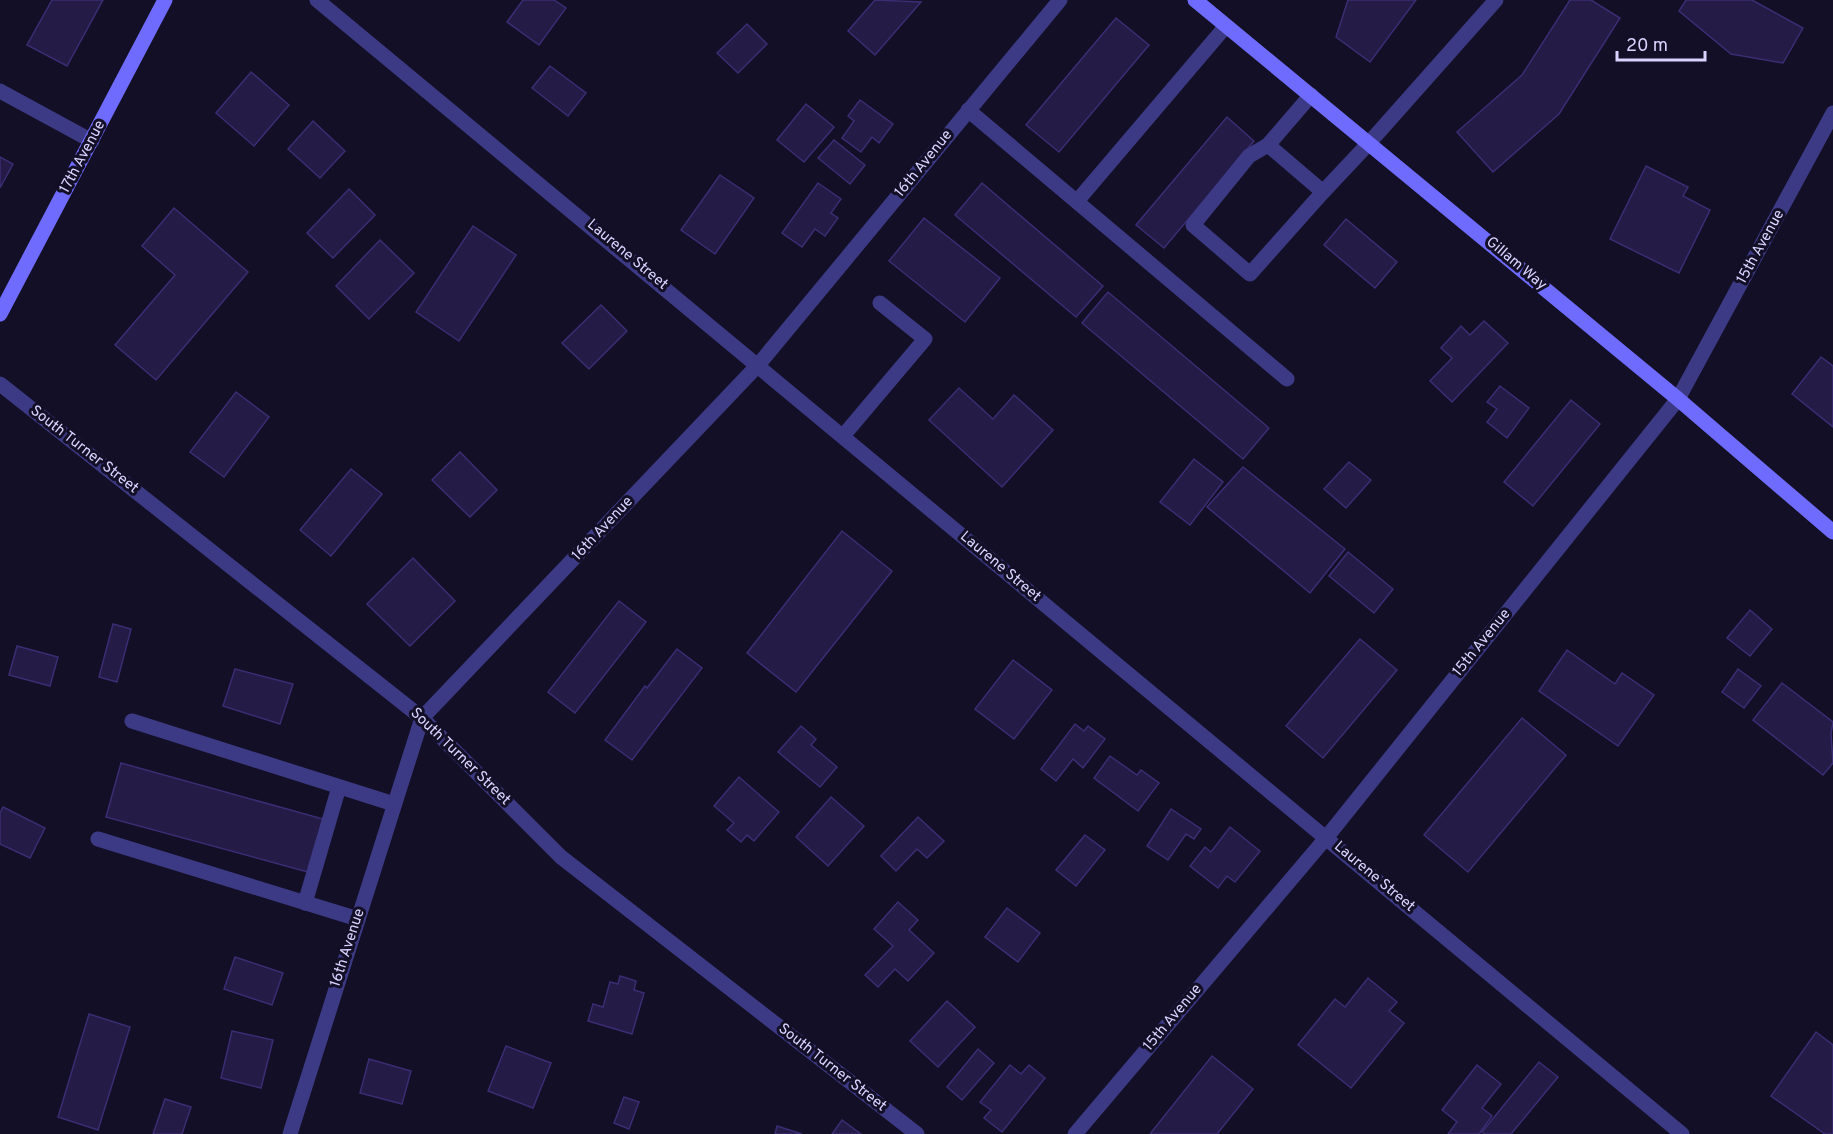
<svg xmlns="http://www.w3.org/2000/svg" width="1833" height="1134" font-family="Overpass,sans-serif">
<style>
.building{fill:#241b47;stroke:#3b2d73;stroke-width:1.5}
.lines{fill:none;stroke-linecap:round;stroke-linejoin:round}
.lane{stroke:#3d3a85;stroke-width:15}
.street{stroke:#3d3a85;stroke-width:15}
.secondary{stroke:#6f6bff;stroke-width:15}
.labels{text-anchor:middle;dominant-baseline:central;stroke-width:6;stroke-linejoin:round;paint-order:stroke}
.street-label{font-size:15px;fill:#d9d4ff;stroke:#130f26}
</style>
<rect width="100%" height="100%" fill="#130f26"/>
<!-- building -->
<g class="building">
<path d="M52,0H103L67,66L27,45Z"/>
<path d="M523,0H554L566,8L539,45L507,22Z"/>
<path d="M875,0L921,2L875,55L848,31Z"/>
<path d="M1348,0H1416L1370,62L1336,37Z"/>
<path d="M1570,0H1591L1620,18L1559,114L1493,172L1457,132L1522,75Z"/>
<path d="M1686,0H1752L1803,28L1783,63L1731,54L1679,11Z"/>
<path d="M1116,18L1149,45L1059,152L1026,125Z"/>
<path d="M747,24L767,44L738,73L717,53Z"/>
<path d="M550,66L586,93L568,116L532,88Z"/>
<path d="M251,72L289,105L254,146L216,113Z"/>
<path d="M860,100L893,124L879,143L872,137L861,152L842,138L854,121L848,116Z"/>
<path d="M806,104L834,127L804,162L777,140Z"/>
<path d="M1227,117L1254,141L1164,248L1136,225Z"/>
<path d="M313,121L345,151L320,178L288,149Z"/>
<path d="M834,140L865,165L850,184L818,158Z"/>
<path d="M0,157L13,164L0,188Z"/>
<path d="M1646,166L1688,187L1683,196L1710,210L1679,273L1610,239Z"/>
<path d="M720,175L754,198L715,254L681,230Z"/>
<path d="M818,183L841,199L831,213L838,218L825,236L815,229L802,247L782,233Z"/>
<path d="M982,183L1103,286L1076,317L955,215Z"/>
<path d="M349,189L375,215L333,258L307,233Z"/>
<path d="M174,208L248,272L156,380L115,345L175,275L142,246Z"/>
<path d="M924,218L1000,278L965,322L889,261Z"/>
<path d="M1346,219L1397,262L1375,288L1324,245Z"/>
<path d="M473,226L516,255L459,341L416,312Z"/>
<path d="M380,240L414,273L369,319L336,286Z"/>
<path d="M1108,292L1269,428L1243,459L1082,323Z"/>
<path d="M601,305L627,331L589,369L562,343Z"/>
<path d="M1484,321L1508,343L1452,402L1430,381L1452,358L1441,348L1461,326L1470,335Z"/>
<path d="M1821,357L1833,366V427L1792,394Z"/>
<path d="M1500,386L1529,408L1507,438L1487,422L1497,409L1487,402Z"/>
<path d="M959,388L993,419L1014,395L1053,430L1002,487L929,420Z"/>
<path d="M236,392L269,417L224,477L190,452Z"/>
<path d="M1571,400L1600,424L1533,506L1504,482Z"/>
<path d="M460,452L497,490L470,517L432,480Z"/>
<path d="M1194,459L1223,482L1190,525L1160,502Z"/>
<path d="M1349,462L1371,480L1346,508L1324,489Z"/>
<path d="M1243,467L1345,549L1310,593L1207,507Z"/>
<path d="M351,469L382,494L331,556L300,530Z"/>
<path d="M842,531L892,571L796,692L747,653Z"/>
<path d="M1348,552L1393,589L1374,613L1329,576Z"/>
<path d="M413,558L455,601L410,646L367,604Z"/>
<path d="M619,601L646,622L575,713L548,692Z"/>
<path d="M1750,610L1772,629L1750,656L1727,638Z"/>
<path d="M113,624L131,629L117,682L99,677Z"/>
<path d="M1360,639L1397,670L1323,758L1286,726Z"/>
<path d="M17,646L58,657L50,686L9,675Z"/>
<path d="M677,649L702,668L632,760L605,740L645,686L647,688Z"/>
<path d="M1567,650L1615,684L1622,673L1654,695L1618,746L1539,691Z"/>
<path d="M1013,660L1052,690L1014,739L975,709Z"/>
<path d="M235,669L293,684L280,724L223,706Z"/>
<path d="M1738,669L1761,686L1744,708L1722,692Z"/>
<path d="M1782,683L1833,722L1831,734L1833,763L1823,775L1753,720Z"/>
<path d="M1522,718L1566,755L1468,872L1424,835Z"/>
<path d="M1075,724L1084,731L1088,726L1105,739L1083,768L1073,759L1056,781L1041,769Z"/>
<path d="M801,726L816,739L811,745L837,767L820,787L778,752Z"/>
<path d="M1110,756L1137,775L1141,770L1159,783L1138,811L1094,778Z"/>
<path d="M121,763L323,819L308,872L106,817Z"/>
<path d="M739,777L779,812L754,841L747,835L741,842L727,830L734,823L714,806Z"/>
<path d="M831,797L864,826L828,866L796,837Z"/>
<path d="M3,807L45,828L30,858L0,844V813Z"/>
<path d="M1171,809L1201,829L1194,839L1186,834L1168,860L1147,846Z"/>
<path d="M918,817L944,841L927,858L917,849L896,871L881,856Z"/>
<path d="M1230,827L1260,851L1235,882L1227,876L1218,888L1190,866L1205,847L1211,852Z"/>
<path d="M1085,835L1105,850L1076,886L1056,870Z"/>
<path d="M898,902L918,920L909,930L934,953L908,981L895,969L878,987L865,975L893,946L874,929Z"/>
<path d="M1007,908L1040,933L1018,962L985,937Z"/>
<path d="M235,957L283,973L272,1005L224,989Z"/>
<path d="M620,976L636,981L634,990L644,993L632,1034L588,1021L593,1004L603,1007L610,982L618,984Z"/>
<path d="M1368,978L1397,1002L1389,1011L1404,1023L1351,1088L1298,1045L1335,999L1345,1007Z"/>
<path d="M947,1001L975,1027L938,1067L910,1041Z"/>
<path d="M89,1014L130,1027L98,1130L58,1117Z"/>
<path d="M232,1031L273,1040L261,1088L221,1078Z"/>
<path d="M1816,1032L1833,1045V1134H1825L1771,1096Z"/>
<path d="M506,1046L551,1063L533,1108L488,1091Z"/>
<path d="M978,1049L994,1063L962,1100L947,1087Z"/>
<path d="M1212,1056L1253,1089L1217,1134H1150Z"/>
<path d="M369,1059L411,1071L402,1104L360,1093Z"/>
<path d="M1539,1062L1558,1077L1511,1134H1485L1482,1132Z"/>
<path d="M1010,1065L1021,1074L1029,1065L1045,1078L1002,1132L984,1118L991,1110L980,1102Z"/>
<path d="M1477,1065L1501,1084L1482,1108L1492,1116L1479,1134H1448L1457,1122L1442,1110Z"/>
<path d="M624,1097L639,1102L629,1129L614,1123Z"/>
<path d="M165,1099L191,1107L182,1134H153Z"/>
<path d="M842,1120L861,1134H832Z"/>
<path d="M777,1126L802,1134H775Z"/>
</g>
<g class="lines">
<!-- lane -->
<g class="lane">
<path d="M1311,95L1268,145L1323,192L1369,143"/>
<path d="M968,110L1287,379"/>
<path d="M1268,145L1249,156L1193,225L1250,274L1323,192"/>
<path d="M1078,200L1226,26"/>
<path d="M843,436L925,339L880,303"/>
<path d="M132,721L394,804"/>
<path d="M98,839L358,919"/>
<path d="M305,903L339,787"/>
</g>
<!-- street -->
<g class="street">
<path d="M317,0L1682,1134"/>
<path d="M0,91L92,141"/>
<path d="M1369,143L1496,0"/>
<path d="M0,384L422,718L561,857L917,1134"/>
<path d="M290,1134L422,718L759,364L1060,0"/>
<path d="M1075,1134L1326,838L1678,399L1833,113"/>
</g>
<!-- secondary -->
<g class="secondary">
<path d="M1195,0L1678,399L1833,532"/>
<path d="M0,314L165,0"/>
</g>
</g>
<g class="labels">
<!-- street labels -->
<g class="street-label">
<text transform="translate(83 157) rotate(-62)">17th Avenue</text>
<text transform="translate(924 164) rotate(-51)">16th Avenue</text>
<text transform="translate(1761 247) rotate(-61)">15th Avenue</text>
<text transform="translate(627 255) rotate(40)">Laurene Street</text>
<text transform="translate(1516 264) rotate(40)">Gillam Way</text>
<text transform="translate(84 450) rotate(38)">South Turner Street</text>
<text transform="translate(603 529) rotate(-47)">16th Avenue</text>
<text transform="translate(1000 567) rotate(40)">Laurene Street</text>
<text transform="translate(1482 643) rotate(-51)">15th Avenue</text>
<text transform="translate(460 757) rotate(44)">South Turner Street</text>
<text transform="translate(1374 877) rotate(40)">Laurene Street</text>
<text transform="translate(348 948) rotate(-72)">16th Avenue</text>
<text transform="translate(1173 1018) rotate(-50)">15th Avenue</text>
<text transform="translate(832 1068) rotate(38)">South Turner Street</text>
</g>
</g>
<!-- scale -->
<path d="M1617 51v9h88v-9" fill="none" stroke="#d9d4ff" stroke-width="3"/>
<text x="1626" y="51" font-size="18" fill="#d9d4ff" stroke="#130f26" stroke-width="4.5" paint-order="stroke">20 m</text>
</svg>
